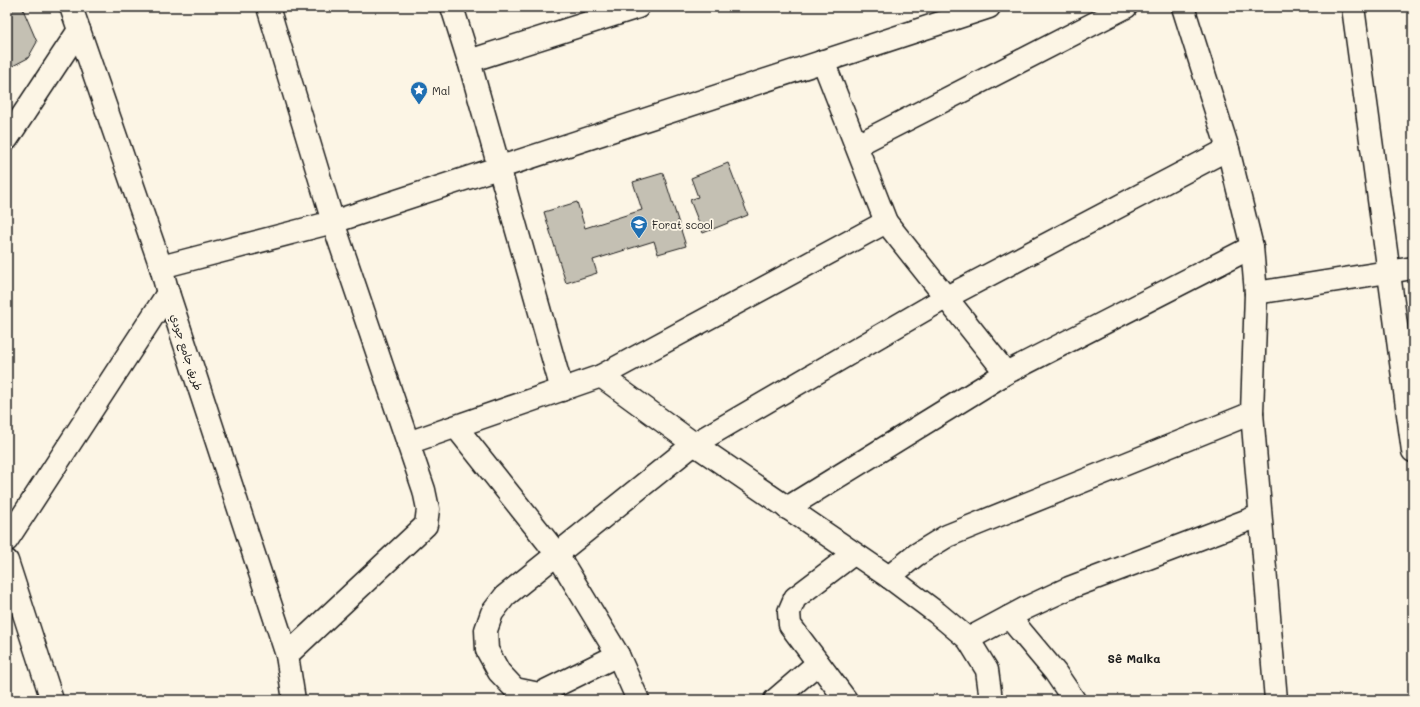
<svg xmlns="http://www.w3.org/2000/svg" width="1420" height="707" font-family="Mali,'Playpen Sans Arabic',sans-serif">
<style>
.building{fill:#c4c0b3;stroke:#1c1c1c}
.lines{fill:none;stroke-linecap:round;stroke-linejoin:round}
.minor-casing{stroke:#1c1c1c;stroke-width:25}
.tertiary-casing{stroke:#1c1c1c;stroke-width:25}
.minor{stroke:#fcf5e5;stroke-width:22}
.tertiary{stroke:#fcf5e5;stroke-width:22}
.labels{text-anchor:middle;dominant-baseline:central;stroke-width:3.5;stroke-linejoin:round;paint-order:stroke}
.poi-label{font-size:11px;fill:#1c1c1c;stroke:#fcf5e5;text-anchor:start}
.street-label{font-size:11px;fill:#1c1c1c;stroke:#fcf5e5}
.neighbourhood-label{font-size:12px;font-weight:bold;fill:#1c1c1c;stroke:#fcf5e5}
</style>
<rect width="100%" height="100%" fill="#fcf5e5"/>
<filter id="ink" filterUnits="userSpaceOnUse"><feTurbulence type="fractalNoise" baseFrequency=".025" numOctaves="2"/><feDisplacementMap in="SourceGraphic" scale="8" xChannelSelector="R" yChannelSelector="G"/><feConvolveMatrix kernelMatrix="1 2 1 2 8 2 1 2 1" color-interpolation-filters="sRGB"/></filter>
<g filter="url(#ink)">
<!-- building -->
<g class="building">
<path d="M7,7H22L37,42L28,58L7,69Z"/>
<path d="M728,163L748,215L703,233L690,200L698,197L691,178Z"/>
<path d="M663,173L686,246L658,254L654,241L593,260L597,273L566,283L544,212L577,202L585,228L642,210L633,182Z"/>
</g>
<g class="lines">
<!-- minor casing -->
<g class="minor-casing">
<g id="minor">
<path d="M268,7L333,222L424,490L428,509L426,525L287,655"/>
<path d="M452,7L469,61L562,390"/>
<path d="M1183,7L1228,149L1252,247L1256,293L1252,413L1276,700"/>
<path d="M1353,7L1413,451"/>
<path d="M469,61L638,7"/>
<path d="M823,61L886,222L1006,373"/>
<path d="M7,139L79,30"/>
<path d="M857,145L1126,7"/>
<path d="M161,267L333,222L989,7"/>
<path d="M1256,293L1413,268"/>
<path d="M601,376L694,444L889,577L937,613L968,639L987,670L991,700"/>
<path d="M456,427L557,554L618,655L638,700"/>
<path d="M408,443L601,376L886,222"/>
<path d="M787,508L1006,373L1252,247"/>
<path d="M7,540L168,293"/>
<path d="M7,561L52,700"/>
<path d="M889,577L916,555L947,536L1252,413"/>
<path d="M1009,617L1055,672L1074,700"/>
<path d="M968,639L1026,608L1069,588L1259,516"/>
<path d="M618,655L539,694L515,689L499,672L487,650L486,630L492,613L505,596L694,444L945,298L1228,149"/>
<path d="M775,700L818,663"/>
<path d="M846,700L790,625L789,612L795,598L853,554"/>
</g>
</g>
<!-- tertiary casing -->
<g class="tertiary-casing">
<path id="tertiary" d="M71,7L161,267L168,293L287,655L294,700"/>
</g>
<!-- minor -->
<use href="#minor" class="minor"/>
<!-- tertiary -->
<use href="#tertiary" class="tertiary"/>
</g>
</g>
<!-- icons -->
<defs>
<g id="sight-pin" transform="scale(0.9)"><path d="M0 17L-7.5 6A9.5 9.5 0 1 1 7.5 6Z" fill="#1f6fb2" stroke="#fcf5e5"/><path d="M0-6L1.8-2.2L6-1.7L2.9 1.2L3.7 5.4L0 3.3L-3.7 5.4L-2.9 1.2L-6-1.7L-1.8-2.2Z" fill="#fff"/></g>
<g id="school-pin" transform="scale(0.9)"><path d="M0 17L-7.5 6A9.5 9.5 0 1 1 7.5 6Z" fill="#1f6fb2" stroke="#fcf5e5"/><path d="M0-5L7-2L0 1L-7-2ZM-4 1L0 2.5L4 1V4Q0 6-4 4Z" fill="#fff"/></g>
</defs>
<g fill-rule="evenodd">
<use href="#sight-pin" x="419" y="90"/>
<use href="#school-pin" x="639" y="224"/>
</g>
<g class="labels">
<!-- poi labels -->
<g class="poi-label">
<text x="432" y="90">Mal</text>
<text x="652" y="224">Forat scool</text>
</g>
<!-- street labels -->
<g class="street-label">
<text transform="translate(187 352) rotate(72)">طريق جامع جودي</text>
</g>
<!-- neighbourhood labels -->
<g class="neighbourhood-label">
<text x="1134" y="658">Sê Malka</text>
</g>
</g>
<!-- margin -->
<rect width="1420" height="707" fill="none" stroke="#fcf5e5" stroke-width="24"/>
<rect x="12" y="12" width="1396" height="683" fill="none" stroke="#1c1c1c" stroke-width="1.5" filter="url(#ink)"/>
</svg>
